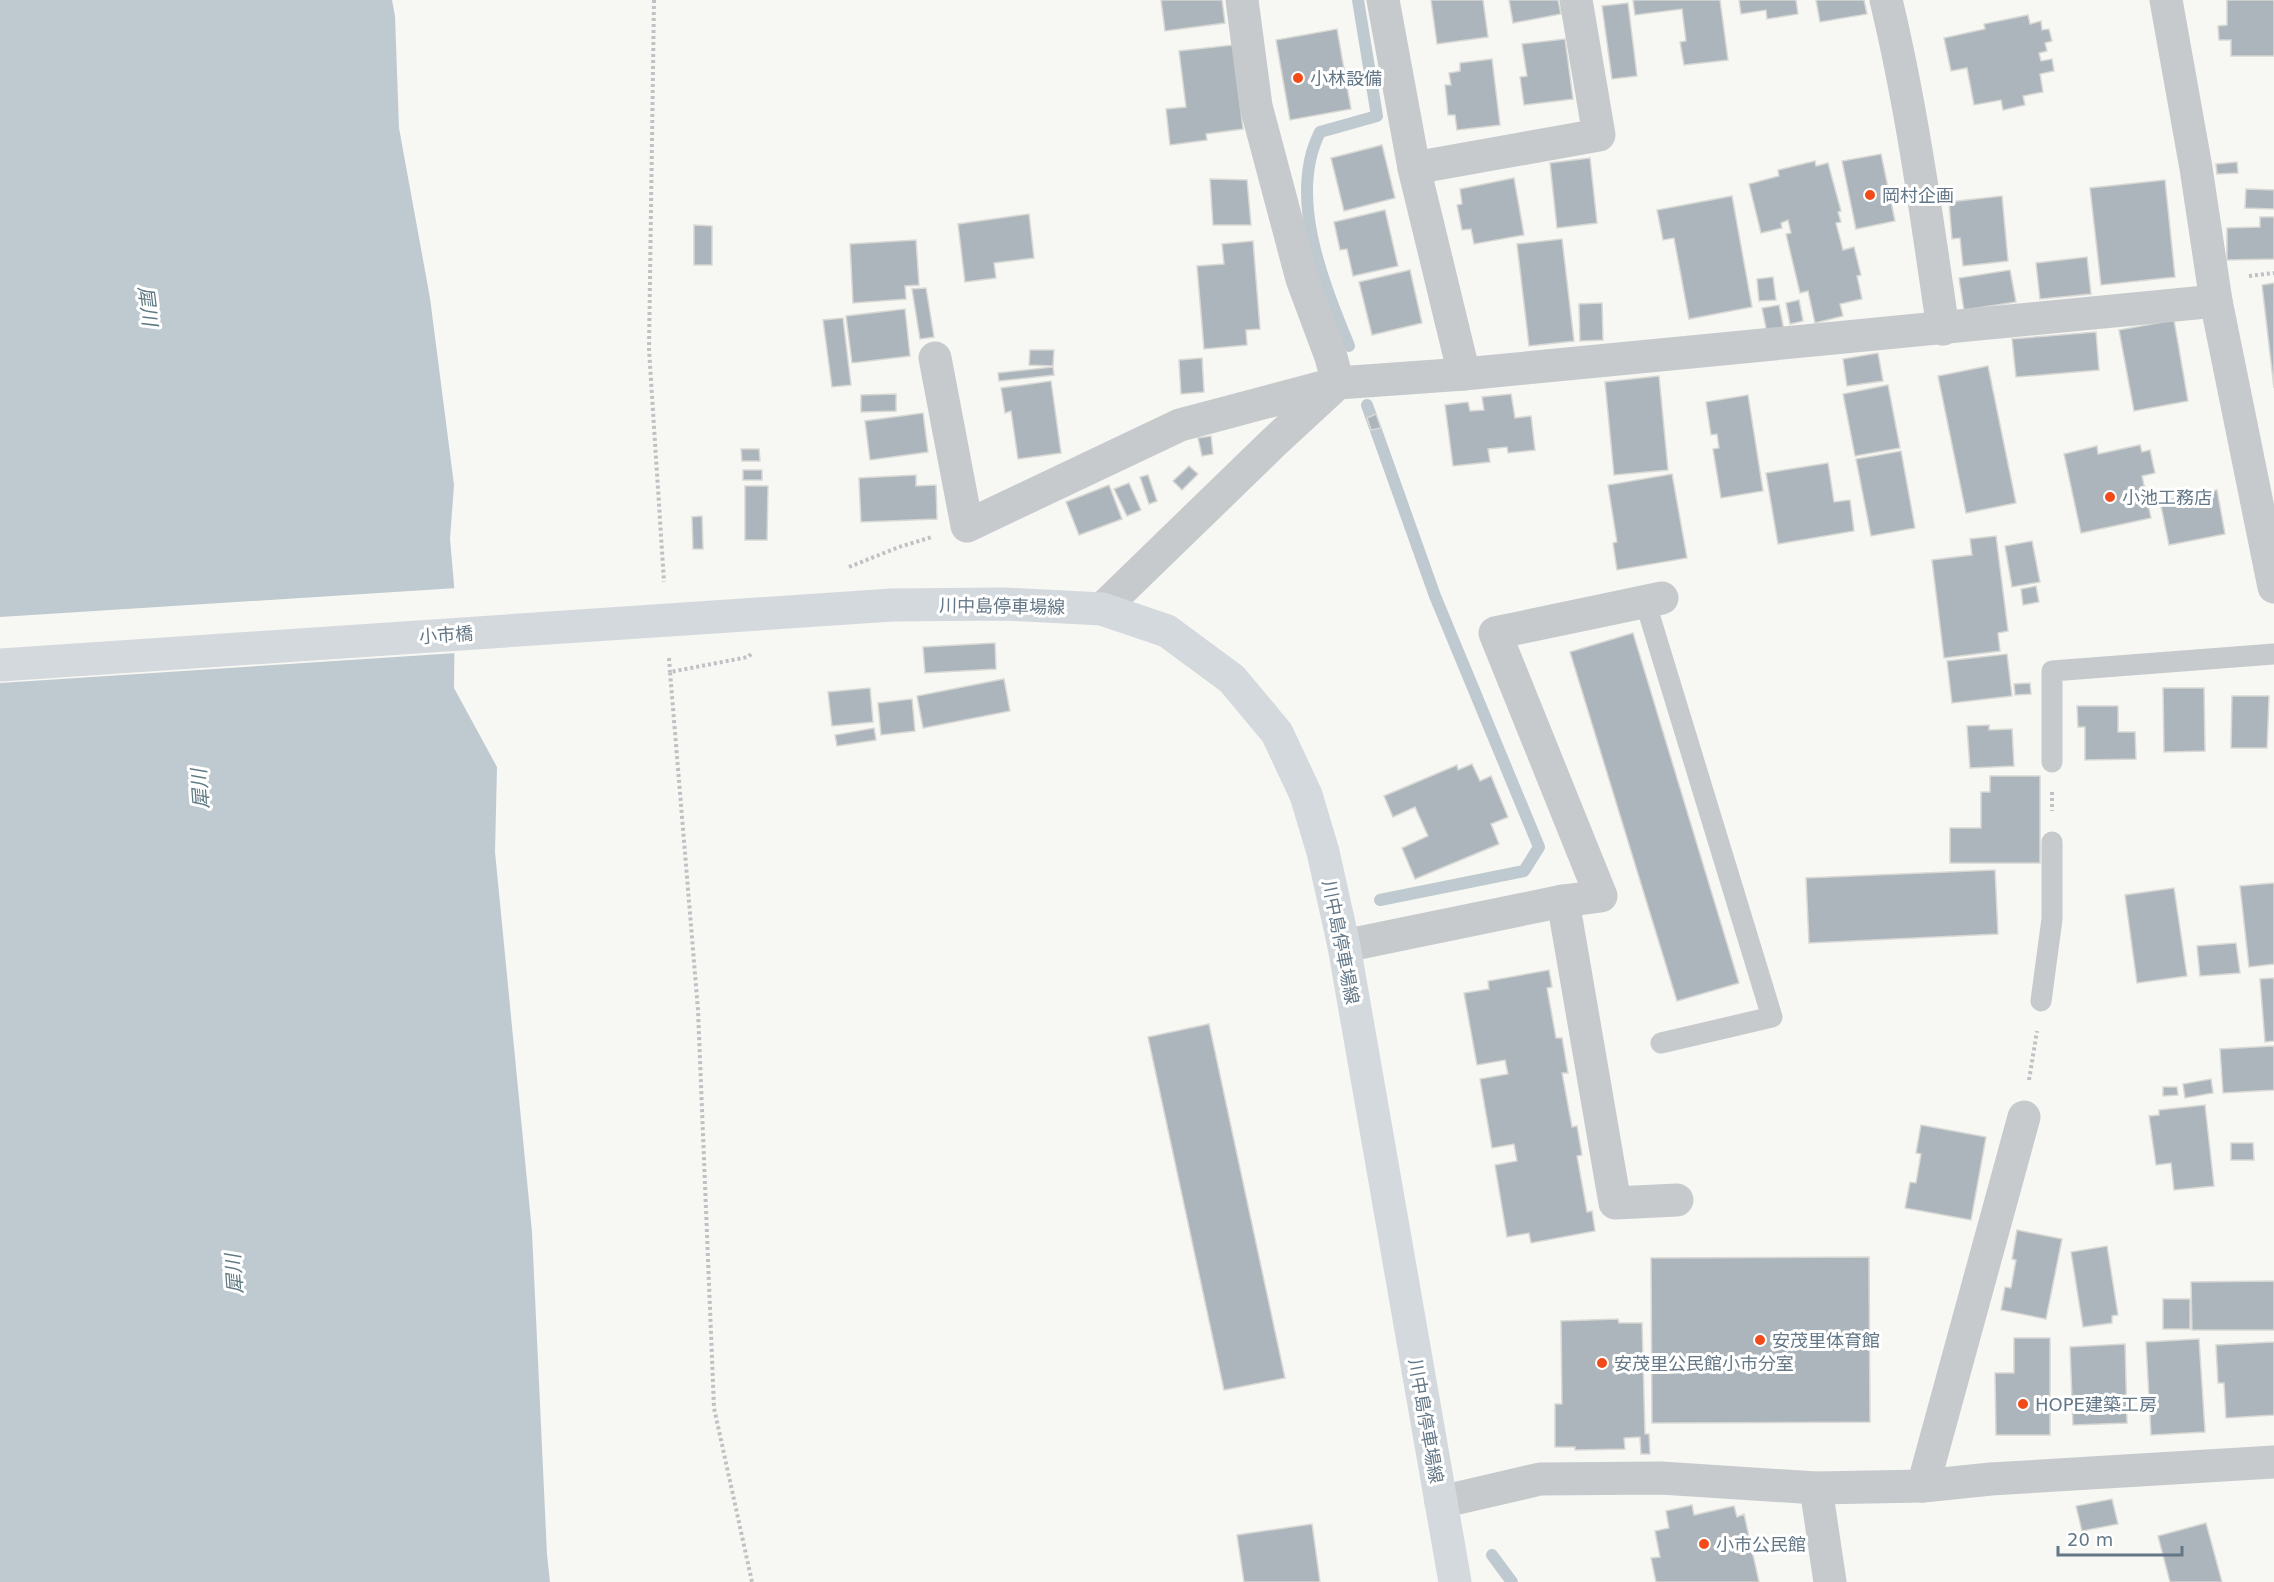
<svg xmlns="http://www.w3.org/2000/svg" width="2274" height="1582" font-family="'DejaVu Sans','Noto Sans JP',sans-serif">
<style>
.water{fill:#bfcad0}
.pier{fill:#f7f7f3}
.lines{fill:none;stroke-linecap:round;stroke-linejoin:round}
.stream{stroke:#bfcad0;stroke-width:12}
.building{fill:#acb5bb;stroke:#d8d8d5;stroke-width:1.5}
.path{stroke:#bfc2c4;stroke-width:4;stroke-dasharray:3 3;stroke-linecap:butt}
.lane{stroke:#c6cacd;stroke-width:21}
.street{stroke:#c6cacd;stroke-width:33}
.secondary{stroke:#d4d9dd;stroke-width:33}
.poi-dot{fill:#f24a18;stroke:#fff;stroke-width:2}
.labels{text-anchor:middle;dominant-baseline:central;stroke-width:6;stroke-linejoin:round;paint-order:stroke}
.poi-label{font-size:18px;fill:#637787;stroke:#fff;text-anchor:start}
.street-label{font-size:18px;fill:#637787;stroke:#fff}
.water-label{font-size:20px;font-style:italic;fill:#5f7983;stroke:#fff}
</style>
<rect width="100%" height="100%" fill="#f7f7f3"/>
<!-- water -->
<path class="water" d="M0,0H392L395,16L399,128L430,298L454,485L450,539L455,596L454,688L497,767L495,852L532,1232L547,1555L550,1582H0Z"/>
<!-- pier -->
<path class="pier" d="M457,588V653L0,683V617Z"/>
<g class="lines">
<!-- stream -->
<g class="stream">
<path d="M1349,346C1324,284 1287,197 1320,132L1377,116L1358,0"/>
<path d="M1367,405L1435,596L1539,847L1524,871L1380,900"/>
<path d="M1492,1555L1512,1582"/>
</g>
</g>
<!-- building -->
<g class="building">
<path d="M1161,0H1222L1225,23L1165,31Z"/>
<path d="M1431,0H1483L1488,37L1437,44Z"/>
<path d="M1509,0H1558L1561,14L1513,23Z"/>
<path d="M1633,0H1720L1728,60L1684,65L1680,42L1686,41L1682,9L1635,15Z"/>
<path d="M1739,0H1796L1798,14L1767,19L1766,10L1741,14Z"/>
<path d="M1816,0H1864L1867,14L1820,22Z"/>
<path d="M2227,0H2274V56H2231V40H2219L2218,26L2227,25Z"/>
<path d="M1628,3L1637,76L1612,79L1602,6Z"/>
<path d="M2028,15L2030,24L2041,21L2042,30L2049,29L2052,41L2045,43L2047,51L2039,53L2041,61L2052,59L2054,71L2040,74L2043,92L2023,96L2025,105L2003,110L2001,100L1974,105L1967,68L1951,71L1944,38L1985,29L1984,24Z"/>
<path d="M1337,29L1351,109L1290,120L1276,40Z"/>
<path d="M1565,39L1573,99L1524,105L1520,77L1527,76L1522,44Z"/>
<path d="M1233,45L1243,129L1206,134L1207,140L1170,145L1166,109L1186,107L1179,51Z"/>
<path d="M1492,59L1500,125L1457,130L1455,115H1448L1445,85H1451L1449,73L1460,71V63Z"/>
<path d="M1382,145L1395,198L1344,211L1331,158Z"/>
<path d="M1881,154L1895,221L1856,229L1842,161Z"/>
<path d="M1590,158L1597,223L1557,228L1550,163Z"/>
<path d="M1815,161L1816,166L1828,163L1841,211L1838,212L1841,222L1836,223L1843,250L1854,247L1861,275L1857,276L1862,299L1840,304L1843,316L1815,323L1808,291L1800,293L1786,234L1791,233L1788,220L1781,223L1782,228L1761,233L1749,184L1779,176L1778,170Z"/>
<path d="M2237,162L2238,173L2217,174L2216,164Z"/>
<path d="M1514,178L1524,235L1474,244L1471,229L1462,230L1457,205L1462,204L1460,189Z"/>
<path d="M1210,179L1247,180L1251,225H1213Z"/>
<path d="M2165,180L2175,277L2101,285L2090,188Z"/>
<path d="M2246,189L2274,190V209L2245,208Z"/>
<path d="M1732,196L1752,307L1689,319L1674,238L1663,240L1657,210Z"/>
<path d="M2002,196L2008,261L1963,266L1960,238L1952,239L1949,202Z"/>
<path d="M1385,210L1398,266L1353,276L1347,249L1340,250L1334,222Z"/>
<path d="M1029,214L1034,258L994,263L996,278L965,282L958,224Z"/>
<path d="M2260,217H2274V259L2227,260V228L2260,227Z"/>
<path d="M694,225L712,226V265H694Z"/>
<path d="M1562,239L1574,341L1529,346L1517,244Z"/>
<path d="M916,240L919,285L905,286L906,299L853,303L850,244Z"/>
<path d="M1253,241L1260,329L1246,330L1247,345L1204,349L1197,266L1224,264L1222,244Z"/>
<path d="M2087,257L2091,294L2040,299L2036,263Z"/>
<path d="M1410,270L1422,323L1372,335L1359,282Z"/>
<path d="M2010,270L2016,302L1964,310L1959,278Z"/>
<path d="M1773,277L1776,300L1759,301L1757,279Z"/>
<path d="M2274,283V388L2262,285Z"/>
<path d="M926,288L934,337L920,339L912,289Z"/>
<path d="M1799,300L1803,321L1790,324L1786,303Z"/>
<path d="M1602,303L1603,340L1580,341L1579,304Z"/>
<path d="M1779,305L1784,330L1767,333L1762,308Z"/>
<path d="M905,309L910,356L852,363L846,316Z"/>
<path d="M843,318L851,385L832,387L823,320Z"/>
<path d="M2174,320L2188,401L2134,411L2119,330Z"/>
<path d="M2096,332L2099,370L2016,377L2012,339Z"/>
<path d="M1030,350H1054L1053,366L1029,365Z"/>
<path d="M1878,353L1883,381L1847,386L1843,359Z"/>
<path d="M1202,358L1204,392L1181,394L1179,360Z"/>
<path d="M1988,366L2016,503L1966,513L1938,376Z"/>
<path d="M1053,367L1054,375L999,381L998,373Z"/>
<path d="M1659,376L1668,470L1614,475L1605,382Z"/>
<path d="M1051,381L1061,453L1018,459L1011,411L1005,413L1001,388Z"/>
<path d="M1888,385L1900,448L1855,456L1843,394Z"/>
<path d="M896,394V411L861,412V395Z"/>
<path d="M1511,394L1515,418L1531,416L1535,450L1508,453L1507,447L1488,449L1490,462L1453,466L1445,405L1468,402L1470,411L1484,410L1482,397Z"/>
<path d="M1748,395L1763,491L1721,498L1713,449L1719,448L1717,434L1711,435L1706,402Z"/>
<path d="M923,413L928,452L870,460L865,421Z"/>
<path d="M1376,414L1381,428L1371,430L1367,418Z"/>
<path d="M1211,436L1213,454L1202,456L1198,438Z"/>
<path d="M2140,445L2142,452L2150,450L2155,473L2142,476L2151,518L2081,533L2064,454L2097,446L2098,454Z"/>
<path d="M741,449H759L760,461H742Z"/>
<path d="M1901,451L1915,528L1871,536L1856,459Z"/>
<path d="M1828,463L1834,502L1850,500L1854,531L1778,544L1766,473Z"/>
<path d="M1189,466L1198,474L1182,490L1173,481Z"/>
<rect x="743" y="470" width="19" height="10"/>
<path d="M1672,474L1687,558L1617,570L1613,543L1617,542L1608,485Z"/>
<path d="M916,475V486L936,485L937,519L861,522L859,478Z"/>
<path d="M1148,475L1157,501L1149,504L1140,477Z"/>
<path d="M1129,483L1141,510L1127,516L1114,489Z"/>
<path d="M1109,485L1122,519L1079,535L1066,502Z"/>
<path d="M745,486H768L767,540H745Z"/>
<path d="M2217,490L2225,534L2169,545L2160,501Z"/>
<path d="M702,516L703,549H693L692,517Z"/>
<path d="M1996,536L2008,631L1998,633L2000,651L1944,658L1932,560L1972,555L1970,539Z"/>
<path d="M2032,541L2040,582L2012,587L2005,546Z"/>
<path d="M2036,586L2039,602L2023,605L2021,589Z"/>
<path d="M1633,633L1739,983L1677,1001L1570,652Z"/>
<path d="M995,643L996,669L925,673L923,647Z"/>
<path d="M2007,654L2012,696L1952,703L1947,661Z"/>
<path d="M1004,679L1010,711L923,728L917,696Z"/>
<path d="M2030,683L2031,694L2015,695L2014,684Z"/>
<path d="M870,688L873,722L832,726L828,692Z"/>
<path d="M2163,688H2204L2205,751L2164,752Z"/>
<path d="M2232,696H2269L2267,748H2231Z"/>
<path d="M912,699L915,731L881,735L878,703Z"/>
<path d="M2077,706H2118V732H2135L2136,759L2085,760V727H2078Z"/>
<path d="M1989,725V730L2012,729L2014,766L1970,768L1967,726Z"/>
<path d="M874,728L876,740L837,746L835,735Z"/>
<path d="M1472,764L1480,781L1491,776L1508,817L1491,824L1499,844L1415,879L1402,848L1428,836L1415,807L1393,817L1384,796L1457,765L1458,770Z"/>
<path d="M1990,776H2040V863H1950V828H1981V792H1990Z"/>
<path d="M1995,870L1998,934L1809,943L1806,878Z"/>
<path d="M2274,883V964L2249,967L2240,886Z"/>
<path d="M2174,888L2187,976L2137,983L2125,895Z"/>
<path d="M2236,943L2240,973L2200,976L2197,946Z"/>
<path d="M1549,970L1552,987L1547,988L1556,1038H1562L1568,1073H1562L1572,1127L1577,1126L1582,1155L1577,1156L1587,1212L1592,1211L1595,1231L1531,1243L1529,1233L1507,1237L1495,1165L1517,1161L1514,1144L1492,1148L1480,1079L1508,1074L1505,1060L1477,1065L1464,993L1489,989L1488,981Z"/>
<path d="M2274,978V1041L2265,1042L2260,979Z"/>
<path d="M1209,1024L1285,1378L1224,1390L1148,1037Z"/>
<path d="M2274,1046V1090L2223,1093L2220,1049Z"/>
<path d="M2211,1079L2213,1093L2185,1098L2183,1084Z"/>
<path d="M2163,1087H2177L2178,1095L2163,1096Z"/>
<path d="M2205,1105L2214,1186L2174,1190L2171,1163L2156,1165L2149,1116L2159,1115V1110Z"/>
<path d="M1921,1125L1986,1137L1971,1220L1905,1208L1910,1182L1916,1183L1921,1154L1916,1153Z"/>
<path d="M2231,1143H2253L2254,1160H2231Z"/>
<path d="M2017,1230L2062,1239L2046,1319L2001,1310L2005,1287L2011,1288L2016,1260L2012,1259Z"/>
<path d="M2107,1246L2118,1315L2112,1316V1323L2083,1327L2071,1252Z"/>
<path d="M1869,1257L1870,1422L1652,1423L1651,1258Z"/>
<path d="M2274,1281V1330H2192L2191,1282Z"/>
<rect x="2163" y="1299" width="27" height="30"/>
<path d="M1618,1319L1619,1323H1642L1645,1434H1649L1650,1454H1641L1640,1437L1624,1438L1625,1449L1575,1450V1447H1555V1404H1562L1561,1321Z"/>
<path d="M2014,1338H2050V1435H1996L1995,1373H2014Z"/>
<path d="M2199,1339L2205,1432L2151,1435L2146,1342Z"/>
<path d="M2274,1342V1415L2226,1418L2224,1383H2218L2216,1345Z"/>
<path d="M2125,1344L2127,1423L2073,1425L2070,1347Z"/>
<path d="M2112,1499L2118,1524L2082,1531L2076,1506Z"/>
<path d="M1692,1505L1694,1515L1734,1506L1737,1517L1744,1514L1759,1582H1656L1651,1558L1660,1557L1655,1531L1669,1528L1666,1511Z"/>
<path d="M2206,1523L2222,1582H2170L2158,1536Z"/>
<path d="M1312,1524L1320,1582H1244L1237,1535Z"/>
</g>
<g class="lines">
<!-- path -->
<g class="path">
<path d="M654,0L649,349L664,582"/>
<path d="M2249,276L2274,273"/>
<path d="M849,567L899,547L932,537"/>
<path d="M751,654L748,657L670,672L698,1010L714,1408L752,1582"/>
<path d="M669,658L670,672"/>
<path d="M2052,792V811"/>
<path d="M2029,1080L2037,1031"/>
</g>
<!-- lane -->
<g class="lane">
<path d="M1645,601L1772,1017L1661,1043"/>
<path d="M2052,762V671L2274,654"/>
<path d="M2041,1001L2052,919V842"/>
</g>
<!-- street -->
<g class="street">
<path d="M1383,0L1414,168L1464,374"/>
<path d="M1886,0C1912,108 1927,219 1943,329"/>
<path d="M2166,0L2196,168L2216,301L2274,587"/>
<path d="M1414,168L1599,135L1576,0"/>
<path d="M935,358L967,526L1180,425L1338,383L1331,357L1302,279L1256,106L1242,0"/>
<path d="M1102,609L1273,443L1338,383L1464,374L2216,301"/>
<path d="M1563,901L1615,1203L1677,1200"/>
<path d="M1344,946L1563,901L1601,896L1495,633L1662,598"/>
<path d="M1923,1486L2024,1117"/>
<path d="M1816,1488L1830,1582"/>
<path d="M1441,1502L1540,1479L1661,1478L1816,1488L1923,1486L1991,1479L2274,1462"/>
</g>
<!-- secondary -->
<path class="secondary" d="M0,665L892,605L1005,604L1102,609L1167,631L1232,679L1277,733L1306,795L1323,852L1344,946L1455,1582"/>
</g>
<!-- markers -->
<g class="poi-dot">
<circle cx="1298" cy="78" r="6"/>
<circle cx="1870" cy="195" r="6"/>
<circle cx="2110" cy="497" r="6"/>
<circle cx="1760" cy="1340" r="6"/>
<circle cx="1602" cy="1363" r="6"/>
<circle cx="2023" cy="1404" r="6"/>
<circle cx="1704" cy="1544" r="6"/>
</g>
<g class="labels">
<!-- poi labels -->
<g class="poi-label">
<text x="1310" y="78">小林設備</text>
<text x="1882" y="195">岡村企画</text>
<text x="2122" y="497">小池工務店</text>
<text x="1772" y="1340">安茂里体育館</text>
<text x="1614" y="1363">安茂里公民館小市分室</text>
<text x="2035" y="1404">HOPE建築工房</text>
<text x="1716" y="1544">小市公民館</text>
</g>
<!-- street labels -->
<g class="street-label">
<text transform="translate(1002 606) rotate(1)">川中島停車場線</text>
<text transform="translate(446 635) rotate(-4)">小市橋</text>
<text transform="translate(1341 942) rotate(79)">川中島停車場線</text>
<text transform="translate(1426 1421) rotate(80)">川中島停車場線</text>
</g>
<!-- water labels -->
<g class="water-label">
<text transform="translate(148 306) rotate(83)">犀川</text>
<text transform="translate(200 789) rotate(-94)">犀川</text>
<text transform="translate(234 1274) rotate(-94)">犀川</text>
</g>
</g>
<!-- scale -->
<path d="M2058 1546v9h124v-9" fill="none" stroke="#637787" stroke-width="3"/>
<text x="2067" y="1546" font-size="18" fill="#637787" stroke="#ffffff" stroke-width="4.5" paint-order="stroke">20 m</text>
</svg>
